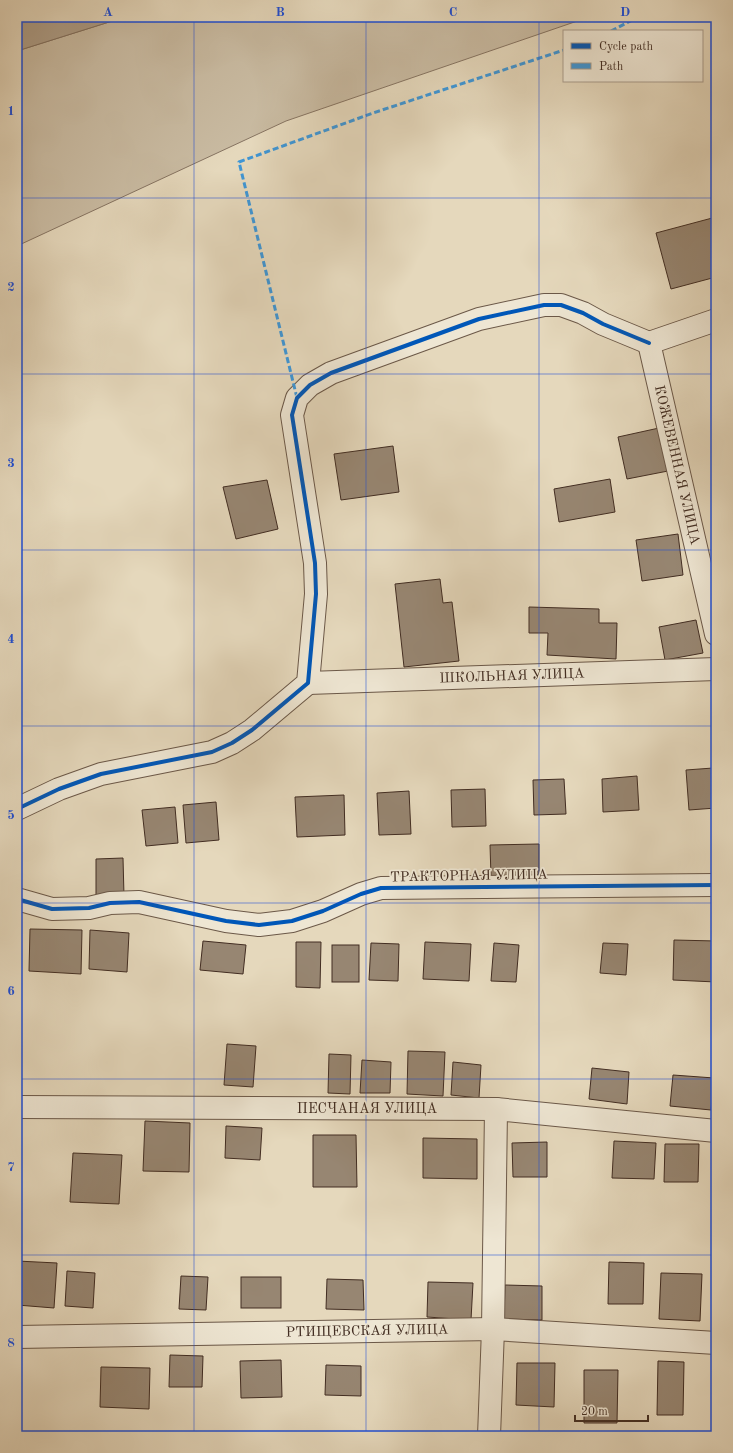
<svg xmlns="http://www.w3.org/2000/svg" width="733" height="1453" font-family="'Old Standard TT',serif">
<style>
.green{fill:#c9bba2;stroke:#867462}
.water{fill:#ae9e88;stroke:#83715f}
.building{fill:#978672;stroke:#422d22}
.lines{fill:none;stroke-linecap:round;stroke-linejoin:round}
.street-casing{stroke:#6b5848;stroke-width:24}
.street{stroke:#eee6d3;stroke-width:22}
.quiet{stroke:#3f96d5;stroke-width:3;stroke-dasharray:6 3;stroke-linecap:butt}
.cycleway-casing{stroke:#eee6d3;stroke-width:6}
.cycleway{stroke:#0057b8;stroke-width:4}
.grid{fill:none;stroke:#1d4ed8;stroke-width:1;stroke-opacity:0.55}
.labels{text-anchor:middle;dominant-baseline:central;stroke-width:3.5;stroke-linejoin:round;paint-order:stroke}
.street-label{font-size:14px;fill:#422d22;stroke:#eee6d3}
.neatline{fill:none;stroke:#1d4ed8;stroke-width:1.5}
.grid-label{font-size:13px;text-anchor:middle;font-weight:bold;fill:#1d4ed8}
</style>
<rect width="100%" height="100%" fill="#e5d8bc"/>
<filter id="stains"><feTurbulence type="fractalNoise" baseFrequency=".005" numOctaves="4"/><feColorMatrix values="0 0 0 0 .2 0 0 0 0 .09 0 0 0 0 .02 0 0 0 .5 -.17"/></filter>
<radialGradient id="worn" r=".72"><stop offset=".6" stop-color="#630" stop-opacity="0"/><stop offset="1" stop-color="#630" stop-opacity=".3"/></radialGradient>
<!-- green -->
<path class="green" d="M125,17H589L286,121L17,246V51Z"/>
<!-- water -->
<path class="water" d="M17,17H125L17,51Z"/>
<!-- building -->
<g class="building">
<path d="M716,217V277L671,289L656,233Z"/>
<path d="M659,428L668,471L627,479L618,437Z"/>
<path d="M393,446L399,492L341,500L334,454Z"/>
<path d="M610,479L615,512L559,522L554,489Z"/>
<path d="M267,480L278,529L236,539L223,487Z"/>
<path d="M678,534L683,575L642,581L636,540Z"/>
<path d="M440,579L443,603L452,602L459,661L404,667L395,584Z"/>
<path d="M529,607L599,609V623H617L616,659L547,655L548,633H529Z"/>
<path d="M696,620L703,653L665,660L659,627Z"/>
<path d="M713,768L716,808L689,810L686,770Z"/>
<path d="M637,776L639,810L603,812L602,779Z"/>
<path d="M564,779L566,814L534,815L533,780Z"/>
<path d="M485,789L486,826L452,827L451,790Z"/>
<path d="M409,791L411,834L379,835L377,793Z"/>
<path d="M344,795L345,835L297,837L295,797Z"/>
<path d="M216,802L219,840L186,843L183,805Z"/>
<path d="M175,807L178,843L146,846L142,810Z"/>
<path d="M539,844V875L491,877L490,845Z"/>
<path d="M123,858L124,896H96V859Z"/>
<path d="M30,929L82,930L81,974L29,971Z"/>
<path d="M90,930L129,933L127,972L89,969Z"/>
<path d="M674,940L716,941V982L673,980Z"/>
<path d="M203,941L246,945L243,974L200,970Z"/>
<path d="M296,942H321L320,988L296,987Z"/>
<path d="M425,942L471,944L469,981L423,979Z"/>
<path d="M371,943L399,944L398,981L369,980Z"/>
<path d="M494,943L519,945L516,982L491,981Z"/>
<path d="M603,943L628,944L626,975L600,973Z"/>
<rect x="332" y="945" width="27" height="37"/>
<path d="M227,1044L256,1046L253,1087L224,1085Z"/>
<path d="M408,1051L445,1052L443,1096L407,1094Z"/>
<path d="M329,1054L351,1055L350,1094L328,1093Z"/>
<path d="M362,1060L391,1062L390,1093H360Z"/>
<path d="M453,1062L481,1065L479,1098L451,1095Z"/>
<path d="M592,1068L629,1072L627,1104L589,1099Z"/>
<path d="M673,1075L714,1078L711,1110L670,1106Z"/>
<path d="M145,1121L190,1123L189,1172L143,1171Z"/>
<path d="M226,1126L262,1128L260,1160L225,1158Z"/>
<path d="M313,1135H356L357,1187H313Z"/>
<path d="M423,1138L477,1139V1179L423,1178Z"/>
<path d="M614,1141L656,1143L654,1179L612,1178Z"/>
<path d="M547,1142V1177H513L512,1143Z"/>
<path d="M665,1144H699L698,1182H664Z"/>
<path d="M73,1153L122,1155L119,1204L70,1202Z"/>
<path d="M17,1261L57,1263L54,1308L17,1305Z"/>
<path d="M609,1262L644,1263L643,1304H608Z"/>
<path d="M67,1271L95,1273L93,1308L65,1306Z"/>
<path d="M661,1273L702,1274L700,1321L659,1319Z"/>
<path d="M181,1276L208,1277L206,1310L179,1309Z"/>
<rect x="241" y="1277" width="40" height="31"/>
<path d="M327,1279L363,1280L364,1310L326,1309Z"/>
<path d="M428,1282L473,1283L471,1320L427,1317Z"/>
<path d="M505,1285L542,1286V1320L504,1319Z"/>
<path d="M170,1355L203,1356L202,1387H169Z"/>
<path d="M281,1360L282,1397L241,1398L240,1361Z"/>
<path d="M658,1361L684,1362L683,1415H657Z"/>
<path d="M517,1363H555L554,1407L516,1405Z"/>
<path d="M326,1365L361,1366V1396L325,1395Z"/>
<path d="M101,1367L150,1368L149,1409L100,1407Z"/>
<path d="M584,1370H618L617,1423H584Z"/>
</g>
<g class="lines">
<!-- street casing -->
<g class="street-casing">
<g id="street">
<path d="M649,343L716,634"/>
<path d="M649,343L716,320"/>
<path d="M308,683L716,669"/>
<path d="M17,809L59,789L101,774L212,752L232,743L252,730L308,683L316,594L315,563L292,415L297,398L310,385L331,373L479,319L544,305H561L583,313L603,324L649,343"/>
<path d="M17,899L52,909L89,908L110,903L139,902L226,921L259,925L292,921L323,911L361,894L381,888L716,885"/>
<path d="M17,1107L496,1109L716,1131"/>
<path d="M17,1337L493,1329L716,1343"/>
<path d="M489,1436L493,1329L496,1109"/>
</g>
</g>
<!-- street -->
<use href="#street" class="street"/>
<!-- quiet -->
<g class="quiet">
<path d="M611,31L638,17"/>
<path d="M297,398L239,162L373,113L564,50"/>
</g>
<!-- cycleway casing -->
<g class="cycleway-casing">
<g id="cycleway">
<path d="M17,809L59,789L101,774L212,752L232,743L252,730L308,683L316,594L315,563L292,415L297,398L310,385L331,373L479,319L544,305H561L583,313L603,324L649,343"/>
<path d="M17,899L52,909L89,908L110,903L139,902L226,921L259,925L292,921L323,911L361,894L381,888L716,885"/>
</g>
</g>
<!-- cycleway -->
<use href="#cycleway" class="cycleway"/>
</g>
<!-- grid -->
<path class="grid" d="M194,17V1436M366,17V1436M539,17V1436M17,198H716M17,374H716M17,550H716M17,726H716M17,903H716M17,1079H716M17,1255H716"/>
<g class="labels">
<!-- street labels -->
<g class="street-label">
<text transform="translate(677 465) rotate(77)">КОЖЕВЕННАЯ УЛИЦА</text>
<text transform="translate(512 676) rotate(-2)">ШКОЛЬНАЯ УЛИЦА</text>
<text transform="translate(469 876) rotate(-1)">ТРАКТОРНАЯ УЛИЦА</text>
<text x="367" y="1109">ПЕСЧАНАЯ УЛИЦА</text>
<text transform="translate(367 1331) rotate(-1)">РТИЩЕВСКАЯ УЛИЦА</text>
</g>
</g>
<!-- margin -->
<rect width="733" height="1453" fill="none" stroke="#e5d8bc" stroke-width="44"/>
<!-- legend -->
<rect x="563" y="30" width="140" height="52" fill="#eee6d3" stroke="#a99c8c"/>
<rect x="571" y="43" width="20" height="6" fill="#0057b8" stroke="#a99c8c"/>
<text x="599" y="50" font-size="12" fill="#422d22">Cycle path</text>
<rect x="571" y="63" width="20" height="6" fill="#3f96d5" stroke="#a99c8c"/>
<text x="599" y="70" font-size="12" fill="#422d22">Path</text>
<!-- scale -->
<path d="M575 1415v6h73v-6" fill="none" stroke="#422d22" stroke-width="2"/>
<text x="581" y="1415" font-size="12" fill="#422d22" stroke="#eee6d3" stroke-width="3" paint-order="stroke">20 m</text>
<rect x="22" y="22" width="689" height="1409" class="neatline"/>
<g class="grid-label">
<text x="108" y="16">A</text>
<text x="280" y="16">B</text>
<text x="453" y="16">C</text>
<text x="625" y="16">D</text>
<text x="11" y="115">1</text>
<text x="11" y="291">2</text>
<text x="11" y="467">3</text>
<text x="11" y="643">4</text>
<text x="11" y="819">5</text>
<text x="11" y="995">6</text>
<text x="11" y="1171">7</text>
<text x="11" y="1347">8</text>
</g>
<rect width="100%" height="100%" filter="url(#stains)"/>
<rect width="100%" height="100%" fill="url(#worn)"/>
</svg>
